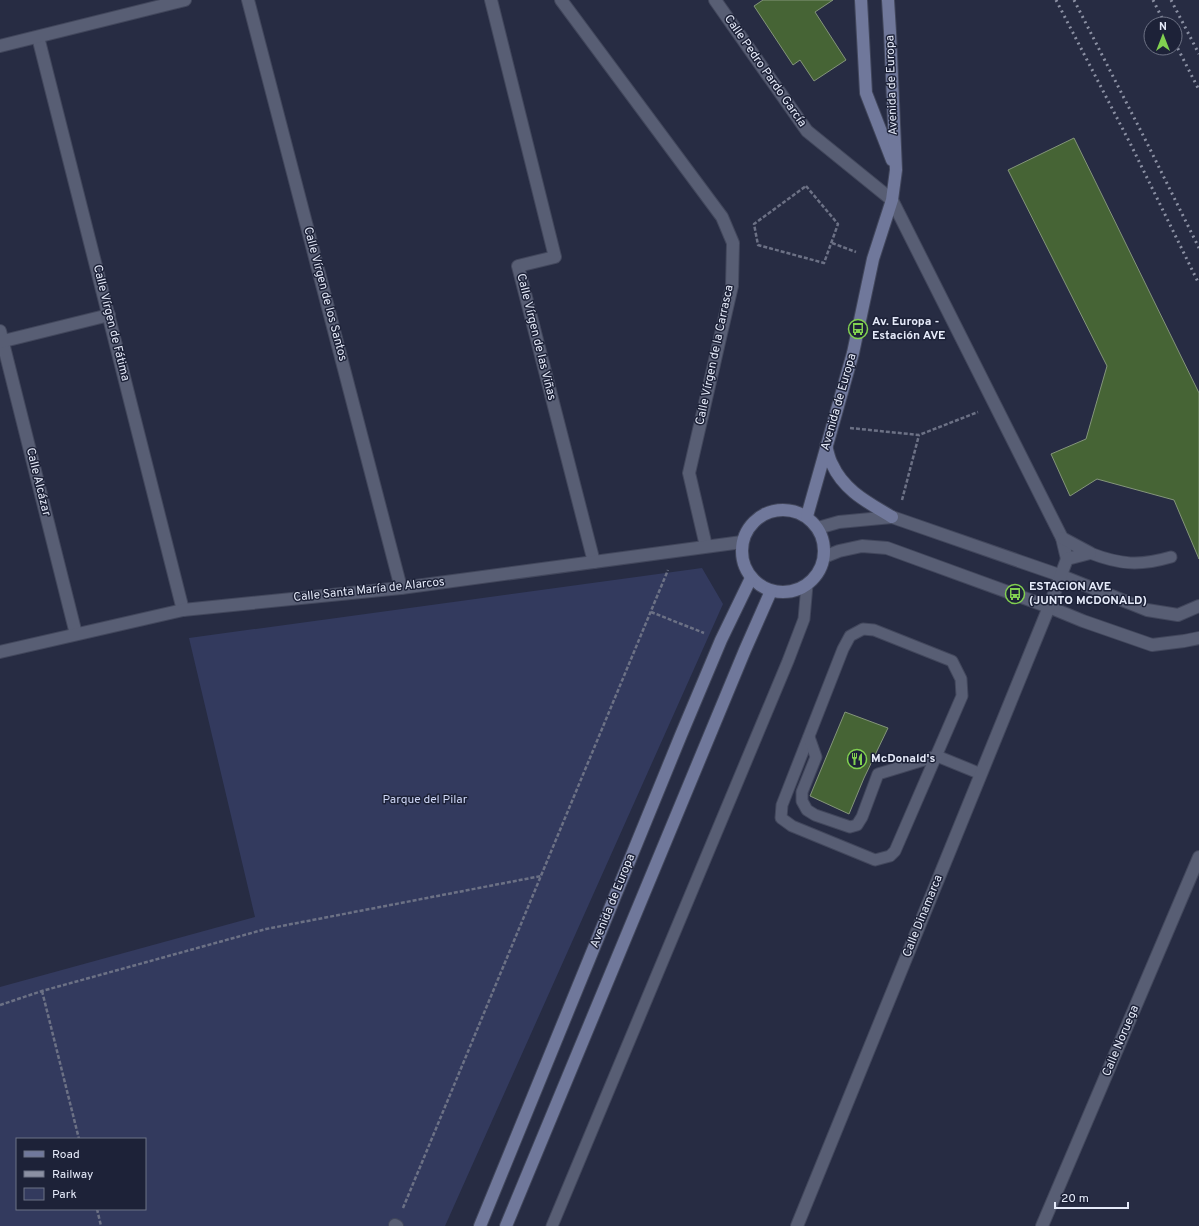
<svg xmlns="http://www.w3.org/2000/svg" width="1199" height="1226" font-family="Overpass,sans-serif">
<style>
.green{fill:#333a5e;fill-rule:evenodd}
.building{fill:#466435;stroke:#84957b}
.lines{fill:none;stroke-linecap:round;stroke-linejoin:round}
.lane-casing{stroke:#42475c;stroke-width:13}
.street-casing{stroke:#42475c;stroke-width:14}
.secondary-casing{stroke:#42475c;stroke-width:14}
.path{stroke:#6c7185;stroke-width:2.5;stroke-dasharray:4 2;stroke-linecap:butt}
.lane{stroke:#585e74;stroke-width:11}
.street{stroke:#585e74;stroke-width:12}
.secondary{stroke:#70789b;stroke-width:12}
.rail{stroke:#8b90a3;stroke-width:3;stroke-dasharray:2 4;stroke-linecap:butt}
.labels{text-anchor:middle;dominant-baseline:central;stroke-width:3;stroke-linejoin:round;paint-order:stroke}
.street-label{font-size:12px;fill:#e5eaf9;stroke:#1d2238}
.poi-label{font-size:12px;font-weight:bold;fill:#e5eaf9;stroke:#1d2238;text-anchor:start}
.park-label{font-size:12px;fill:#cdd5f5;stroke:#1d2238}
</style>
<rect width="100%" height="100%" fill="#272c43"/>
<!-- green -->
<path class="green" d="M702,568L723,604L445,1226H0V987L255,917L189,638ZM17,1139H145V1209H17Z"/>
<!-- building -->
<g class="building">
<path d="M763,0H833L815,12L846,60L814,81L800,60L793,65L754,6Z"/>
<path d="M1074,138L1199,393V559L1174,500L1097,479L1070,496L1051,454L1086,439L1107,366L1008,170Z"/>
<path d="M845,712L888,728L864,778L849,814L810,796Z"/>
</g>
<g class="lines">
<!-- lane casing -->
<g class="lane-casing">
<g id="lane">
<path d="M1090,553C1121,565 1140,566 1171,557"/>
<path d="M863,629L874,630L952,661L961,679L962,696L895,851L890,856L875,860L792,826L781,818L782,805L843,649L850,636Z"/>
<path d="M809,737L816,757L802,792V801L807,810L815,815L850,827L857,825L862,817L878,774L937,756L981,774"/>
<path d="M552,1226L788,661L804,619L807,585"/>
</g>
</g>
<!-- street casing -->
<g class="street-casing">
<g id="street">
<path d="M248,0L401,588"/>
<path d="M491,0L555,257L518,266L594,562"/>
<path d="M561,0L722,217L733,243L732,286L689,473L706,546"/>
<path d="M715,0L807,131L892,200L1062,538L1067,559"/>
<path d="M38,37L183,610"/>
<path d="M0,46L185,0"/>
<path d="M0,331L76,634"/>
<path d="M0,342L109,315"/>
<path d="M818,528L839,522L892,517L1062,576L1147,610L1178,615L1199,606"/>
<path d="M824,557L839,551L862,546L887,548L1049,607L1083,621L1152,645L1184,641L1199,638"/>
<path d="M0,652L183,610L401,588L742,542"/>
<path d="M395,1225L397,1226"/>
<path d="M797,1226L1049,607L1067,559L1090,553L1062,538"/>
<path d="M1042,1226L1199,857"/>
</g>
</g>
<!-- secondary casing -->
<g class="secondary-casing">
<g id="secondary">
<path d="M861,0L866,93L892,160"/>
<path d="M826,446C828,452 829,459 832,464C844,491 869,503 892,517"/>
<circle cx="783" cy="551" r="41"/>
<path d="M807,516L853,353L873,259L892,200L896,170L890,32L888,0"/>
<path d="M480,1226L681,735L721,640L751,578"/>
<path d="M506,1226L745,650L771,591"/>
</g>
</g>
<!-- path -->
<g class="path">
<path d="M806,186L838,224L824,263L758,245L754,224Z"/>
<path d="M832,243L856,252"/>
<path d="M850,428L919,435L978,412"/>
<path d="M902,500L919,435"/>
<path d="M651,612L704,633"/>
<path d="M42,991L79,1139"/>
<path d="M0,1005L42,991L266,929L541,876"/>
<path d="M403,1208L668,570"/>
<path d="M97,1209L101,1226"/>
</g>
<!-- lane -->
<use href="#lane" class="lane"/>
<!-- street -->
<use href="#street" class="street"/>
<!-- secondary -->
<use href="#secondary" class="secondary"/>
<!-- rail -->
<g class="rail">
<path d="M1056,0L1131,145L1199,284"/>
<path d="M1074,0L1147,143L1199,248"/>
<path d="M1153,0L1165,24"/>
<path d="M1171,0L1199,54"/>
<path d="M1175,43L1199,90"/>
</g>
</g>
<!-- icons -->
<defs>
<g id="bus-ring" transform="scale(1)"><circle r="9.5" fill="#1d2238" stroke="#81d050" stroke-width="1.5"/><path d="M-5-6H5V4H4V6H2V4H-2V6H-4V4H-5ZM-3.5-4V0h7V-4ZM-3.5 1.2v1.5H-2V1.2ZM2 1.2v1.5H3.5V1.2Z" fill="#81d050"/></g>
<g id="restaurant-ring" transform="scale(1)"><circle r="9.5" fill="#1d2238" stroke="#81d050" stroke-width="1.5"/><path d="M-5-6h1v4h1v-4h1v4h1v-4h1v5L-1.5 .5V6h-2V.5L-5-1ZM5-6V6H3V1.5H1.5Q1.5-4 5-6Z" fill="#81d050"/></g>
</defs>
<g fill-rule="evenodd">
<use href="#bus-ring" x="858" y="329"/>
<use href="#bus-ring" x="1015" y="594"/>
<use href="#restaurant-ring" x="857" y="759"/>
</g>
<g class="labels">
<!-- street labels -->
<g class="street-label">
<text transform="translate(765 71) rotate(55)">Calle Pedro Pardo García</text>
<text transform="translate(892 85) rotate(-92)">Avenida de Europa</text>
<text transform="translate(325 294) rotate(75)">Calle Vírgen de los Santos</text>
<text transform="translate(111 323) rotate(76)">Calle Vírgen de Fátima</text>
<text transform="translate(536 337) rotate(76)">Calle Vírgen de las Viñas</text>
<text transform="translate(715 355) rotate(-78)">Calle Vírgen de la Carrasca</text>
<text transform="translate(839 402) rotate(-74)">Avenida de Europa</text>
<text transform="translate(38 482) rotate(76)">Calle Alcázar</text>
<text transform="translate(369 590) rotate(-6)">Calle Santa María de Alarcos</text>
<text transform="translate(613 901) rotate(-68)">Avenida de Europa</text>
<text transform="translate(923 916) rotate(-68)">Calle Dinamarca</text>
<text transform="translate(1121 1041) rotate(-67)">Calle Noruega</text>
</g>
<!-- poi labels -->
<g class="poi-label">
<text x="872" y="322">Av. Europa -<tspan x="872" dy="14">Estación AVE</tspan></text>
<text x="1029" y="587">ESTACION AVE<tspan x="1029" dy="14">(JUNTO MCDONALD)</tspan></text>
<text x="871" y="759">McDonald's</text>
</g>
<!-- park labels -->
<g class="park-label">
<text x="425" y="800">Parque del Pilar</text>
</g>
</g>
<!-- legend -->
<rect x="16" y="1138" width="130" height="72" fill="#1d2238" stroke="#6d7285"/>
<rect x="24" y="1151" width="20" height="6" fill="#70789b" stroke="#6d7285"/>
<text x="52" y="1158" font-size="12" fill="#e5eaf9">Road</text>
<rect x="24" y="1171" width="20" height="6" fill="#8b90a3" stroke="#6d7285"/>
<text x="52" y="1178" font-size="12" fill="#e5eaf9">Railway</text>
<rect x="24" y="1188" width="20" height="12" fill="#333a5e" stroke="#6d7285"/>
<text x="52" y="1198" font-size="12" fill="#e5eaf9">Park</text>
<!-- north arrow -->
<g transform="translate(1163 36)"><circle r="19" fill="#1d2238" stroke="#6d7285"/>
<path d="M0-3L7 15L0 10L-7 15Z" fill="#81d050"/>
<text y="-6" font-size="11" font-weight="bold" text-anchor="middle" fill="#e5eaf9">N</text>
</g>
<!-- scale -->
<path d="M1055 1202v6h73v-6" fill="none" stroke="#e5eaf9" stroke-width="2"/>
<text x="1061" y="1202" font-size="12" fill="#e5eaf9" stroke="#1d2238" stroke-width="3" paint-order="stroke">20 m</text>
</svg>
